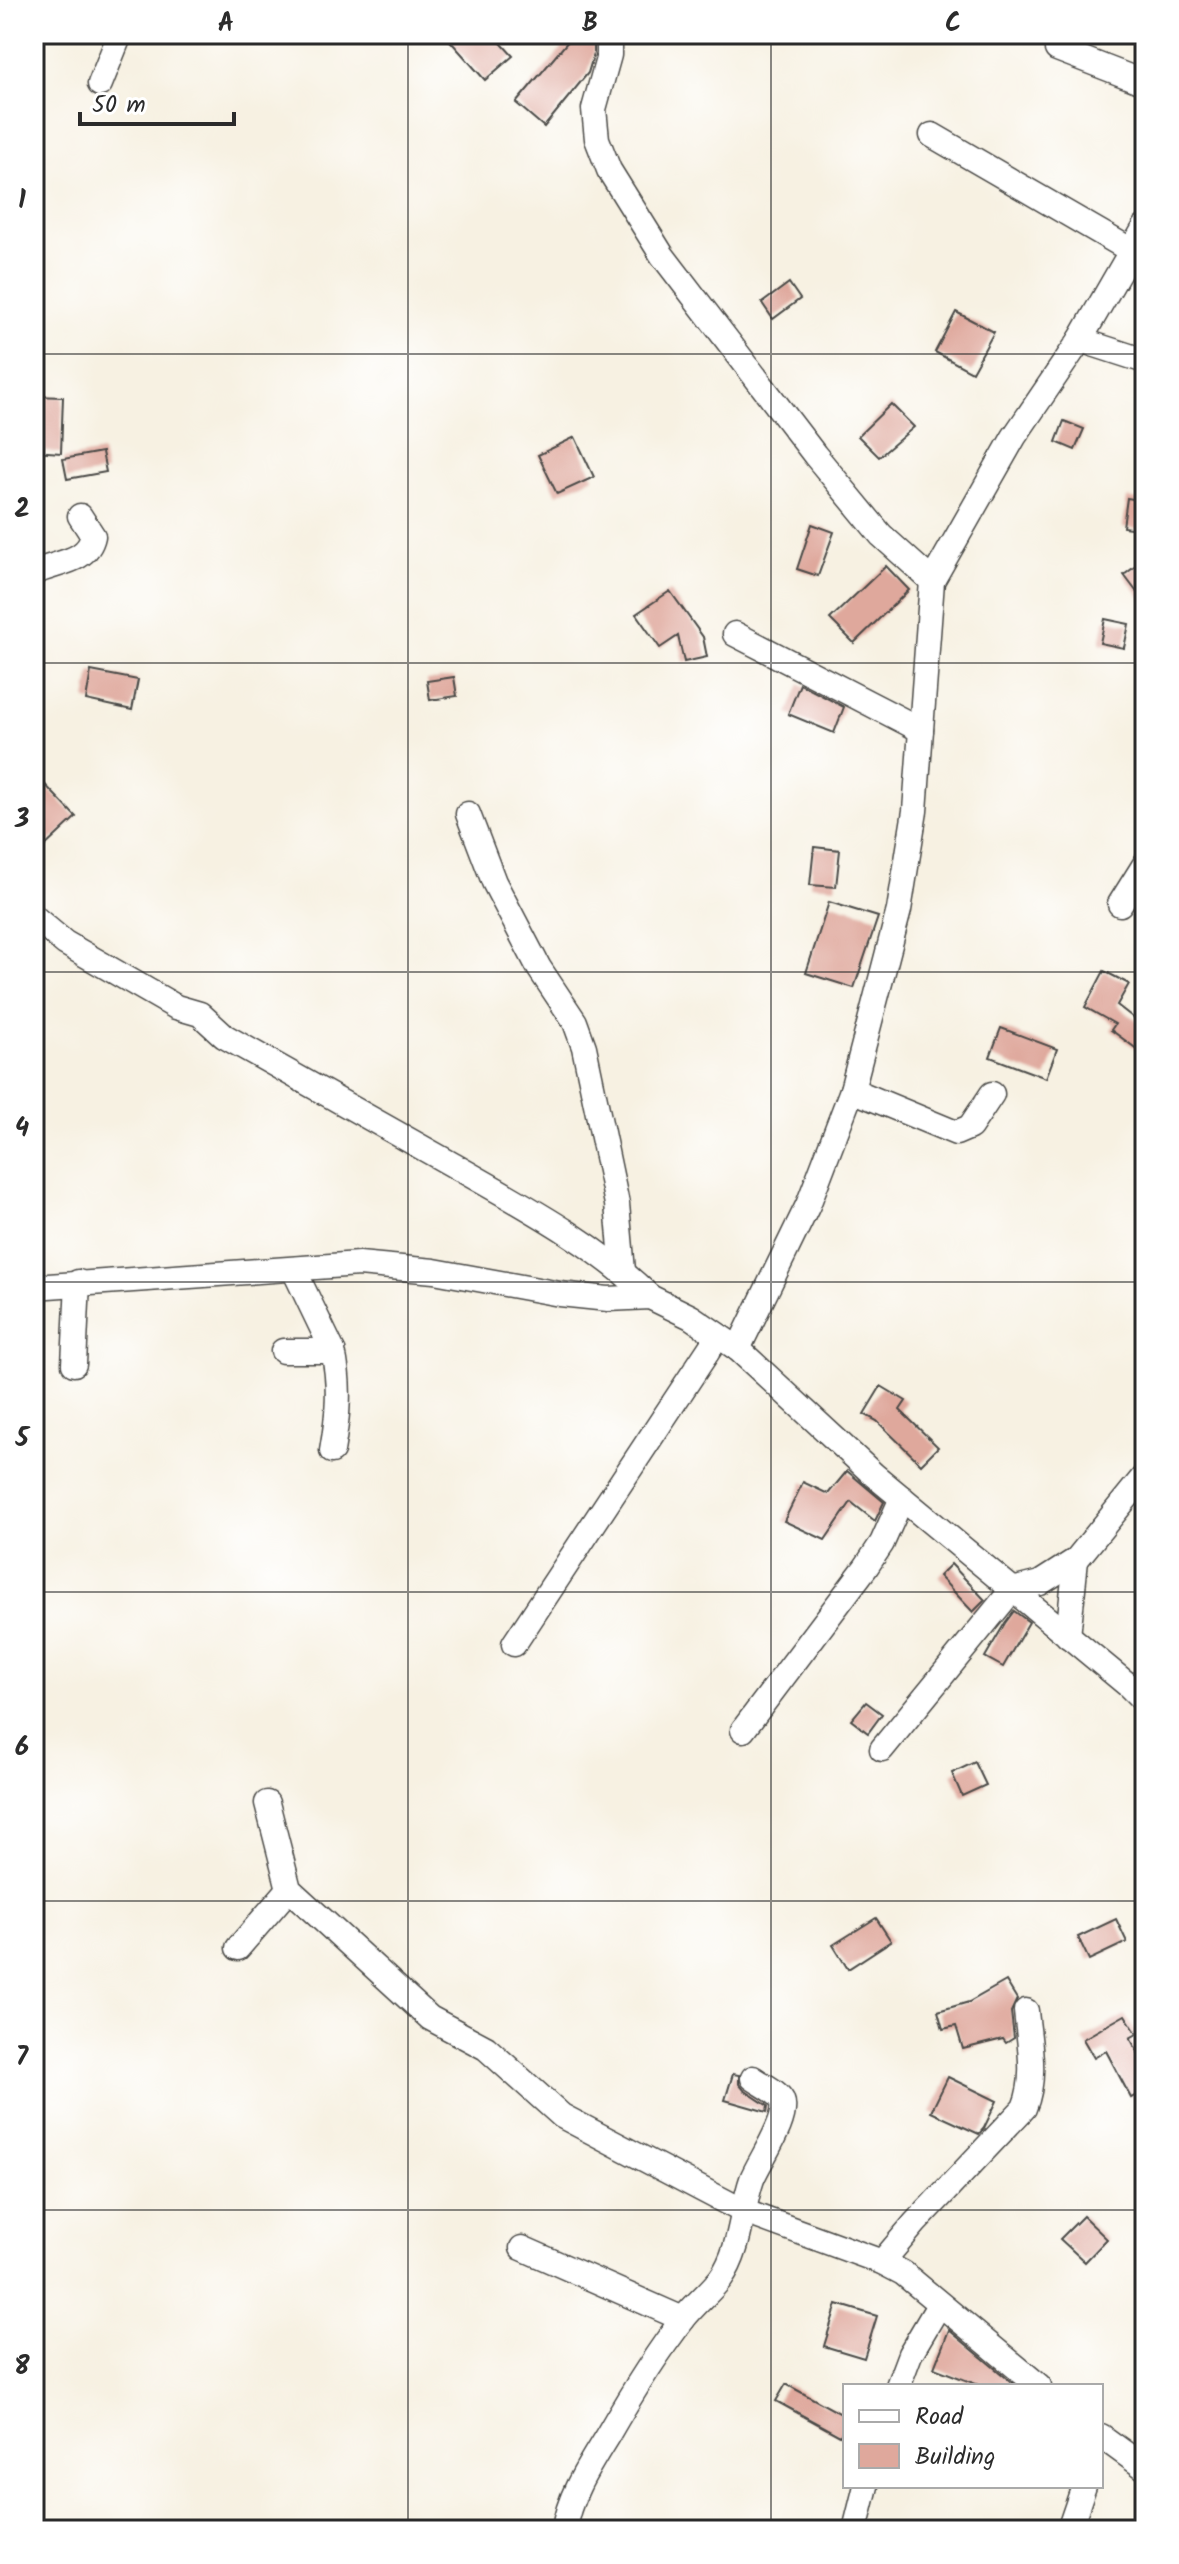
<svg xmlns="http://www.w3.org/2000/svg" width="1179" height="2564" font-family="Kalam,sans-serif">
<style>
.building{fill:#dfa89c}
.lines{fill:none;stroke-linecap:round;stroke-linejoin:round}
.street-casing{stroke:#4a4946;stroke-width:27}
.street{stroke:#fff;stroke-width:24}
.grid{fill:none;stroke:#2b2b2b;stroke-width:2;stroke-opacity:0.55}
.neatline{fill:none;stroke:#2b2b2b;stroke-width:3}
.grid-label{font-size:26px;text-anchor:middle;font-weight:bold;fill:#2b2b2b}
</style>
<rect width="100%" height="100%" fill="#fff"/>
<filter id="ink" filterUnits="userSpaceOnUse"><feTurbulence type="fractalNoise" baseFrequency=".0125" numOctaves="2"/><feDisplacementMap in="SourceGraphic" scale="16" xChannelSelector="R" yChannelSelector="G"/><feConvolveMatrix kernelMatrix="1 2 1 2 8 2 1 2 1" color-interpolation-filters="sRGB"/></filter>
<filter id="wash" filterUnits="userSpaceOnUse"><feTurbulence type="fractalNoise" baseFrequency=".006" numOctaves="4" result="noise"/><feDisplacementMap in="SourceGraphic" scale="32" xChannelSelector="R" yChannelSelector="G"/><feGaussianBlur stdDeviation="1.8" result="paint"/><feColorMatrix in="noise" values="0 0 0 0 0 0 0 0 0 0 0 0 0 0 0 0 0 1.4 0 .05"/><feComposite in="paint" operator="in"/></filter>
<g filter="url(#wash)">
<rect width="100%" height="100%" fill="#f7f1e2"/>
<g id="blocks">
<!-- building -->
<g class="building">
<path d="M444,34H493L513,56L485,80Z"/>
<path d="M574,34H590L594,38V53L588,73L544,127L516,103Z"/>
<path d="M789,283L800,299L773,319L762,303Z"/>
<path d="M956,312L994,332L972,372L935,352Z"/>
<path d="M34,396L63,397L61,453L34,451Z"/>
<path d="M891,404L914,427L879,457L858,436Z"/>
<path d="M1064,421L1084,429L1075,450L1056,442Z"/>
<path d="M575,437L594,477L557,494L538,455Z"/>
<path d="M102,452L106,472L67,479L63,459Z"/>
<path d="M1127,498L1145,501V530L1123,527Z"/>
<path d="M812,524L834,532L818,576L797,569Z"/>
<path d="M1145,559V603L1124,575Z"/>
<path d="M886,566L909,590L854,643L830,619Z"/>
<path d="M670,591L703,637L707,657L684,662L678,636L660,648L636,614Z"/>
<path d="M1105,619L1129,624L1124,648L1100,643Z"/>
<path d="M91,671L138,680L132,710L86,700Z"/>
<path d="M454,677L457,696L430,700L427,681Z"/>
<path d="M800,684L844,707L834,733L788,714Z"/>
<path d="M34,773L76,817L43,848L34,838Z"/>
<path d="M814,847L840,850L836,887L810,885Z"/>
<path d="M829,902L878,917L854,988L806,973Z"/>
<path d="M1104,971L1129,984L1117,1005L1145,1027V1055L1111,1030L1115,1024L1085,1007Z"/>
<path d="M1001,1028L1057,1049L1046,1078L990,1057Z"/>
<path d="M881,1386L906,1401L900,1410L938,1447L921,1464L877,1421L864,1414Z"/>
<path d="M847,1471L884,1502L875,1521L851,1502L825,1540L784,1521L803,1482L828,1494Z"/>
<path d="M951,1564L985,1600L973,1612L939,1576Z"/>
<path d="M1014,1611L1029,1622L1003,1667L985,1657L1005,1623Z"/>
<path d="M866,1702L882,1714L868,1733L851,1720Z"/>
<path d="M975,1762L986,1785L962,1796L952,1773Z"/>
<path d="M876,1918L891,1941L848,1969L833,1945Z"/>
<path d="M1116,1919L1127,1942L1089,1960L1078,1937Z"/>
<path d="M1006,1981L1017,1999L1011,2012L1014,2038L1006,2043L1003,2039L963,2049L956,2026L943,2029L938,2011L969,2002Z"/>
<path d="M1125,2015L1137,2034L1130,2038L1145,2065V2090L1131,2098L1106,2051L1094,2058L1083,2039Z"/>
<path d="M733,2074L739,2075V2084L744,2090L768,2106L767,2112L725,2100Z"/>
<path d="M948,2077L997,2101L984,2128L979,2134L931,2112Z"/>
<path d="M1083,2216L1107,2239L1085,2262L1060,2239Z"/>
<path d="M837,2304L877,2316L864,2358L824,2346Z"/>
<path d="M949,2330L1016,2386H981L934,2368Z"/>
<path d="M786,2384L845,2416V2426L840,2436L776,2401Z"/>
</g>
</g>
</g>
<g filter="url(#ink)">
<use href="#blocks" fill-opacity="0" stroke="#4a4946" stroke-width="2"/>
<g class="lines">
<!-- street casing -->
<g class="street-casing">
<g id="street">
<path d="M609,34V55L594,109L597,139L609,170L662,255L815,455L881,535L932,581"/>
<path d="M1057,49L1145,83"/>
<path d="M100,84L120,34"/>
<path d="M932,135L1132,251"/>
<path d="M1080,340L1145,361"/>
<path d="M34,573C53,562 87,564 93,536L80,516"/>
<path d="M735,634L921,730"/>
<path d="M468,814L494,882L539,968L575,1022L584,1047L617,1204L623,1271"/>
<path d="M1120,904L1145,864"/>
<path d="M34,917L65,943L176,1007L200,1014L224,1036C301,1079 377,1122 453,1165C521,1204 594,1242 650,1297"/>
<path d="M852,1090L956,1133L970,1127L992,1094"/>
<path d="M294,1270L333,1351C341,1385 338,1417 332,1451"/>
<path d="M34,1287L359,1264L434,1271L560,1294L608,1299L650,1297L691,1317L738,1349L874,1475L1128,1685L1145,1702"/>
<path d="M738,1349L808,1205L852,1090L899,910L915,811L932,581L1014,437L1080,340L1145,227"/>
<path d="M283,1351H333"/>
<path d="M74,1364L78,1282"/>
<path d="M1068,1636L1076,1560"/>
<path d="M514,1644L718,1336"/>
<path d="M743,1730L866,1567L882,1543L902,1498"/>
<path d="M882,1749L1012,1590L1040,1583L1076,1560L1145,1475"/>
<path d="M267,1803L289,1889L430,2018L486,2048L562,2116L745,2212L882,2262L903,2273L1039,2386"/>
<path d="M238,1948L289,1889"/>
<path d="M522,2248L683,2319"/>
<path d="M882,2262L915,2223L1024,2108C1037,2077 1029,2043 1026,2011"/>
<path d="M898,2386L910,2354L939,2305"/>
<path d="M1101,2436L1145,2468"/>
<path d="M564,2530C568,2497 590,2464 607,2436C630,2396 655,2355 684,2318C695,2304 710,2292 721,2278C741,2250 741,2210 752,2179C759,2161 790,2118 782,2100C777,2091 761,2084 753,2078"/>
<path d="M855,2530L866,2486"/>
<path d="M1069,2530L1084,2486"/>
</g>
</g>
<!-- street -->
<use href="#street" class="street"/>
</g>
</g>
<!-- grid -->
<path class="grid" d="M408,34V2530M771,34V2530M34,354H1145M34,663H1145M34,972H1145M34,1282H1145M34,1592H1145M34,1901H1145M34,2210H1145"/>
<!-- margin -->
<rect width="1179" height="2564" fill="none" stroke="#fff" stroke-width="88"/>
<!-- legend -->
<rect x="843" y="2384" width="260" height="104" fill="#ffffff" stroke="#aaaaaa" stroke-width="2"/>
<rect x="859" y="2410" width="40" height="12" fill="#ffffff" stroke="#aaaaaa" stroke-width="2"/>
<text x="915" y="2424" font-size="24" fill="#2b2b2b">Road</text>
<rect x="859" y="2444" width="40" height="24" fill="#dfa89c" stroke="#aaaaaa" stroke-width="2"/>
<text x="915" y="2464" font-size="24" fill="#2b2b2b">Building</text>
<!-- scale -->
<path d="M80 112v12h154v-12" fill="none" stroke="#2b2b2b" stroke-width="4"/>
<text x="92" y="112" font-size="24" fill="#2b2b2b" stroke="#ffffff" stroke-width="6" paint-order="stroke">50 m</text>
<rect x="44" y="44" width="1091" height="2476" class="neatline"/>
<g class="grid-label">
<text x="226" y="31">A</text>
<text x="590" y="31">B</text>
<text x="953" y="31">C</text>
<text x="22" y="208">1</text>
<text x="22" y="517">2</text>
<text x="22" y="827">3</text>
<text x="22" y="1136">4</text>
<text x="22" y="1446">5</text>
<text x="22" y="1755">6</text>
<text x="22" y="2065">7</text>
<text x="22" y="2374">8</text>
</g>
</svg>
